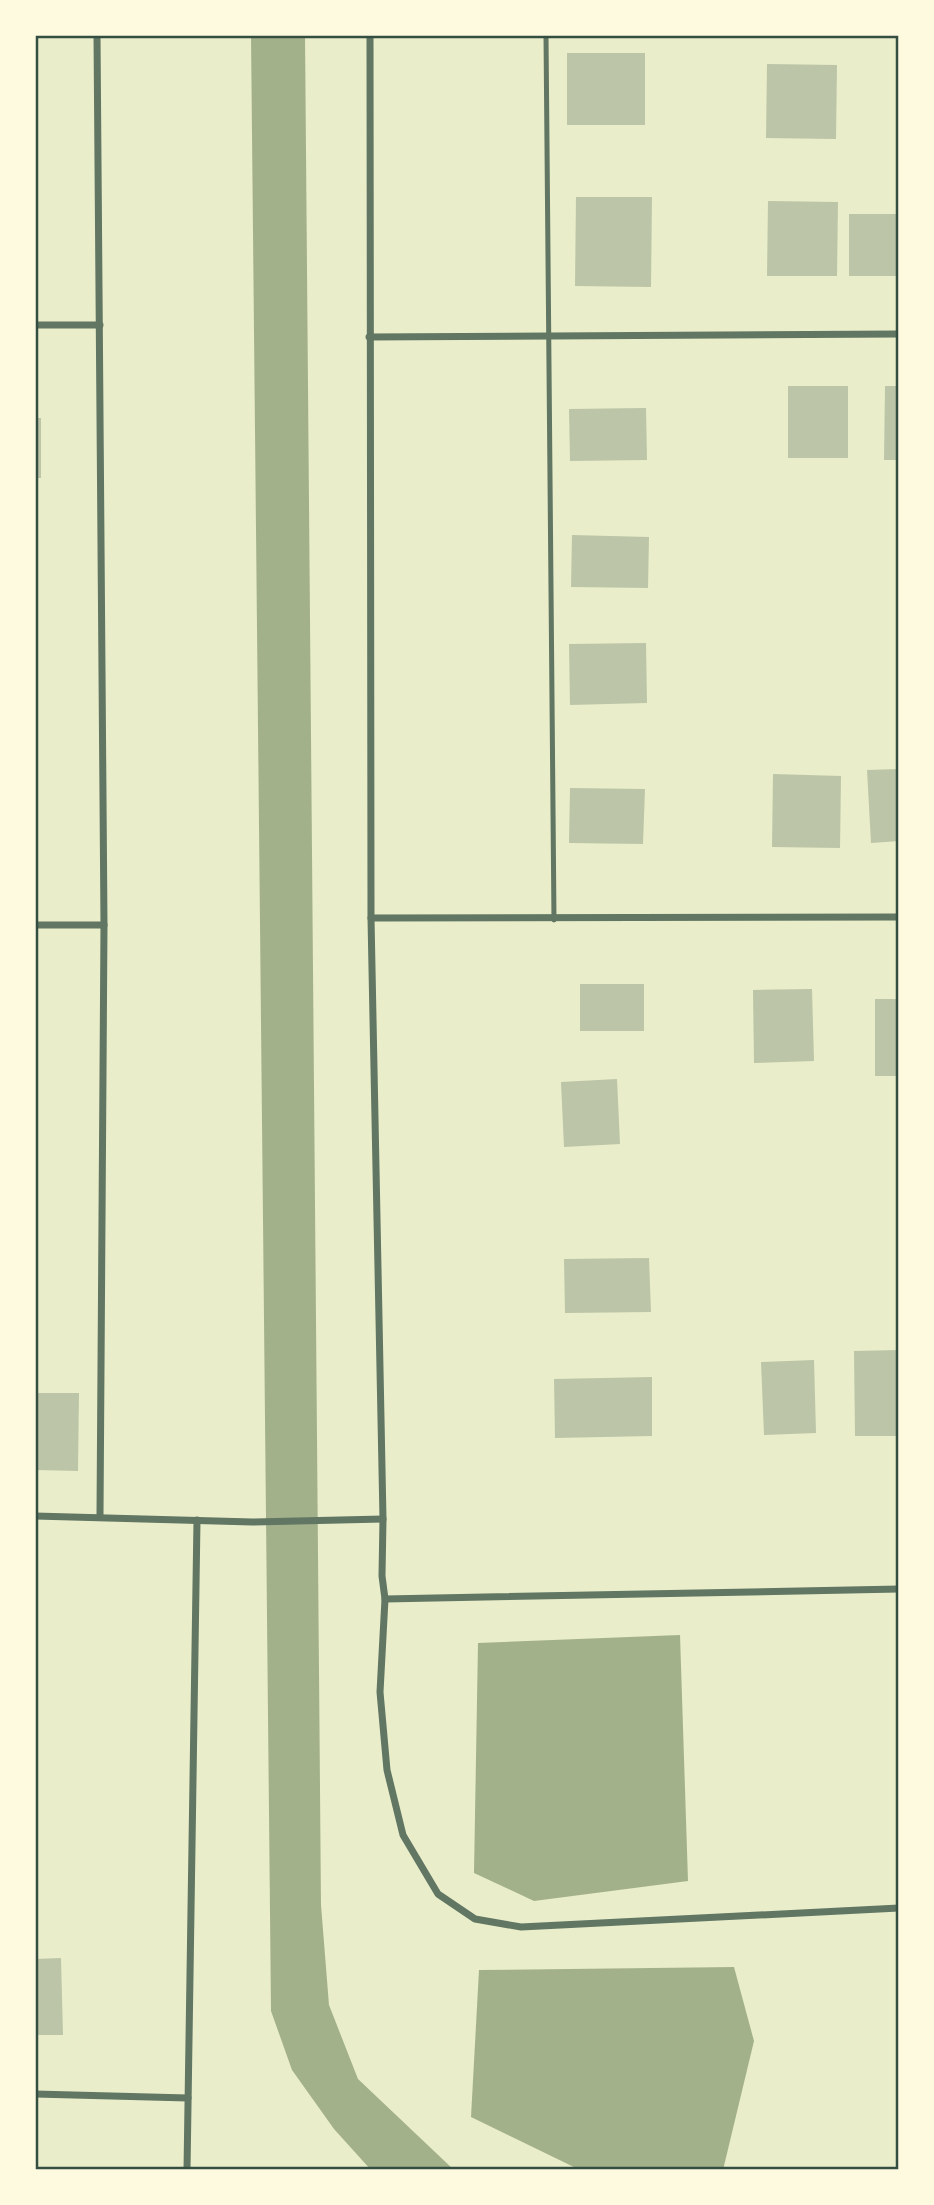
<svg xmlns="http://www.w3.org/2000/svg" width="934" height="2205" font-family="Ubuntu,sans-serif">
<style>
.water{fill:#a3b18a}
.building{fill:#bcc5a7}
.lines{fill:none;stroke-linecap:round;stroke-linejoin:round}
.service{stroke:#617663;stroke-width:5}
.minor{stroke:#617663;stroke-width:7}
.neatline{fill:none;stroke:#344e41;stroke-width:2.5}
</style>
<rect width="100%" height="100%" fill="#e9edc9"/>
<!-- water -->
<g class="water">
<path d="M251,35H305L321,1905L329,2005L358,2079L454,2170H371L334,2129L292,2070L271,2011Z"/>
<path d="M680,1635L688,1881L534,1901L474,1873L478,1643Z"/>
<path d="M734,1967L754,2041L723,2170H580L471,2117L479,1970Z"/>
</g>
<!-- building -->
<g class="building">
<rect x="567" y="53" width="78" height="72"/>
<path d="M767,64L837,65L836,139L766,138Z"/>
<path d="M576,197H652L651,287L575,286Z"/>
<path d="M768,201L838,202L837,276H767Z"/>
<rect x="849" y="214" width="50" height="62"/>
<rect x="788" y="386" width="60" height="72"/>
<path d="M885,386H899V460H884Z"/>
<path d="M646,408L647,460L570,461L569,409Z"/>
<rect x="35" y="418" width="6" height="60"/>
<path d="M572,535L649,537L648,588L571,587Z"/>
<path d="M646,643L647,703L570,705L569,644Z"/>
<path d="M899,769V841L871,843L867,770Z"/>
<path d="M773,774L841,776L840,848L772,847Z"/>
<path d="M570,788L645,789L643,844L569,843Z"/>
<rect x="580" y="984" width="64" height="47"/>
<path d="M812,989L814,1061L754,1063L753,990Z"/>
<rect x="875" y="999" width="24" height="77"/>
<path d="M617,1079L620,1144L564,1147L561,1082Z"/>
<path d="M649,1258L651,1312L565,1313L564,1259Z"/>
<path d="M899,1350V1436H855L854,1351Z"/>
<path d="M814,1360L816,1433L764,1435L761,1362Z"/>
<path d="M652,1377V1436L555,1438L554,1379Z"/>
<path d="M35,1393H79L78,1471L35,1470Z"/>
<path d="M61,1958L63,2035H35V1959Z"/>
</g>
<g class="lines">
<!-- service -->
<path class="service" d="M546,35L554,920"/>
<!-- minor -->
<g class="minor">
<path d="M97,35L104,925L100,1515"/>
<path d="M370,35L371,918L383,1519L382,1576L385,1599L380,1692L387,1770L403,1835L438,1894L475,1919L521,1927L899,1908"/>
<path d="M35,325H100"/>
<path d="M369,337L899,334"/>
<path d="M371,918L899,917"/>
<path d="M35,925H104"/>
<path d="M35,1516L252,1522L383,1519"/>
<path d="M385,1599L899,1589"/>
<path d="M35,2094L188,2098"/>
<path d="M187,2170L197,1520"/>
</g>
</g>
<!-- border -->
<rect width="934" height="2205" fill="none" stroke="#fefae0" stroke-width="74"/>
<rect x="37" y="37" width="860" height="2131" class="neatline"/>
</svg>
